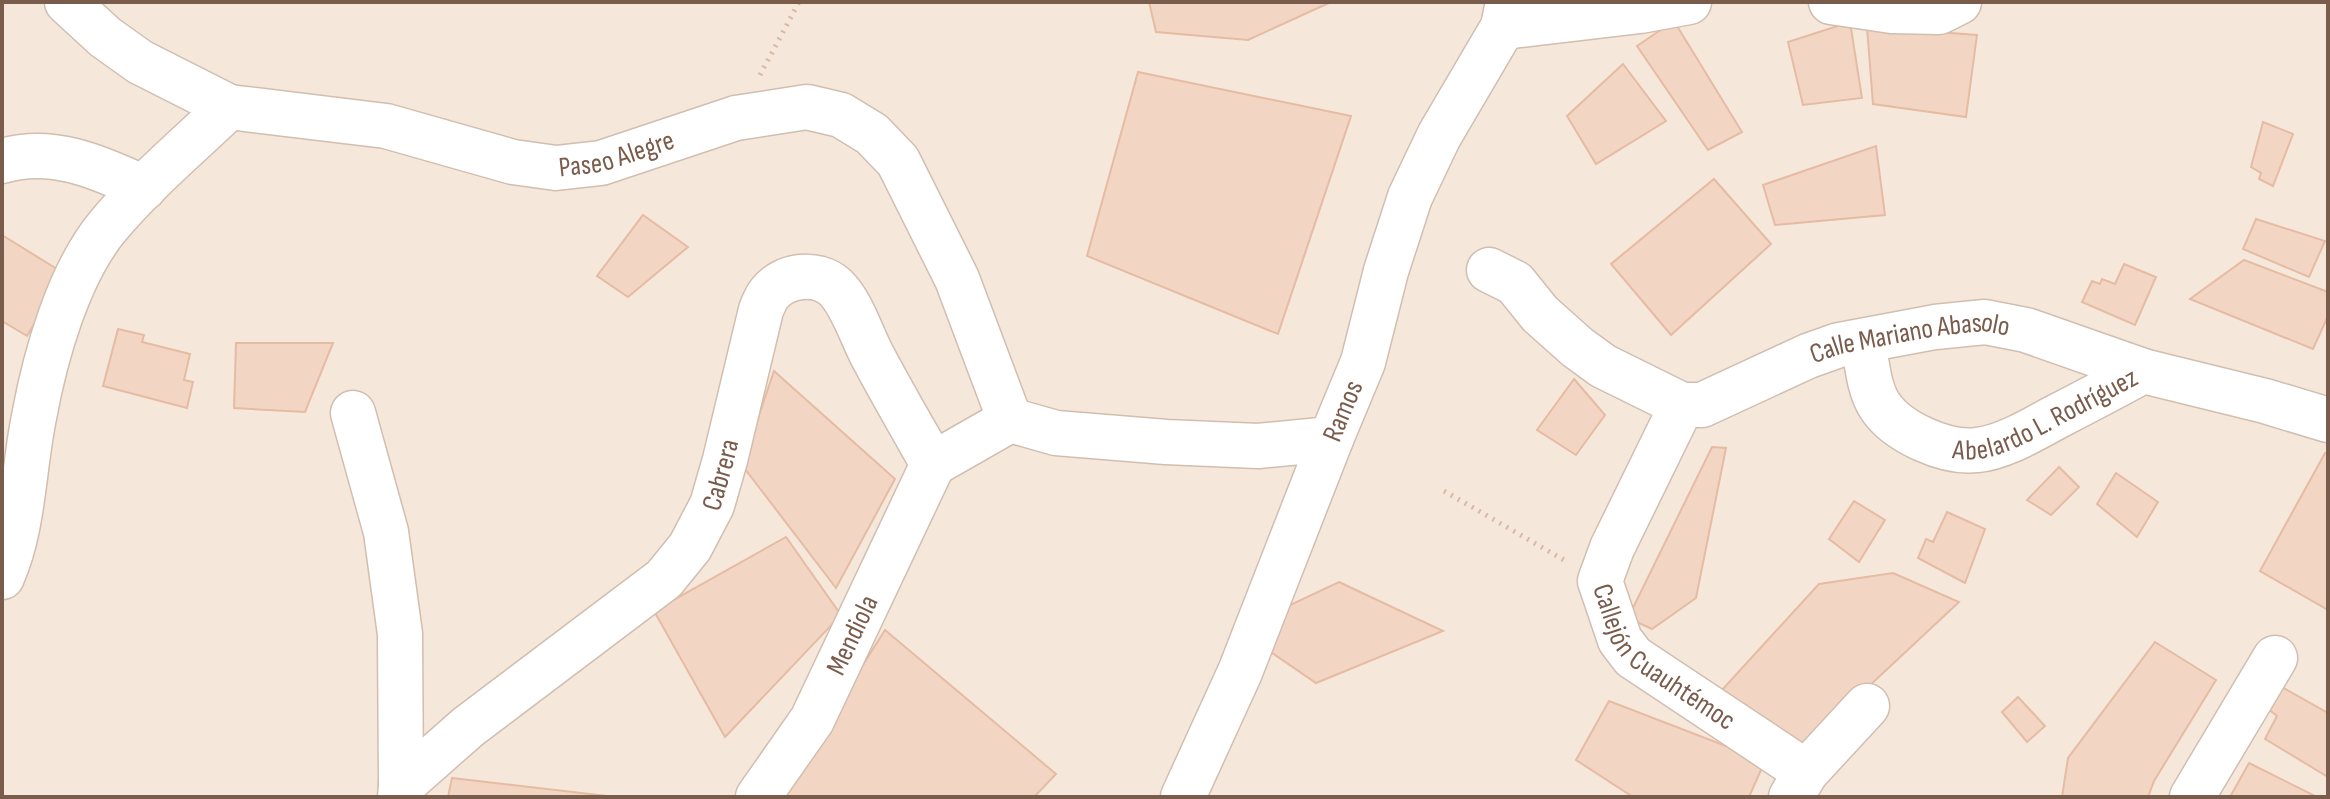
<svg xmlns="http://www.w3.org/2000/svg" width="2330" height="799" font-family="'Sofia Sans Condensed',sans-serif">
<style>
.residential{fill:#f5e8da}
.building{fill:#f3d5c3;stroke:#e6bba3;stroke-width:2}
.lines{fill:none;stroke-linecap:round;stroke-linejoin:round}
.minor-casing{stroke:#d1beb0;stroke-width:47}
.path{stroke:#d9b8a5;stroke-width:5;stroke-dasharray:2 6;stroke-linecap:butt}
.minor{stroke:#fff;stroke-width:44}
.labels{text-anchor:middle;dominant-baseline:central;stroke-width:8;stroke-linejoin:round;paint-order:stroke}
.street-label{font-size:28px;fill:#7a5c4d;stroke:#fffaf3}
</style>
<rect width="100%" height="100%" fill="#fdf6ec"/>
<!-- residential -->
<rect class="residential" x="2" y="2" width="2326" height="795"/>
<!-- building -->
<g class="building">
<path d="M1149,2H1331L1248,40L1156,32Z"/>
<path d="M1674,21L1742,132L1708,150L1637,46Z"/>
<path d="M1850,22L1862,98L1803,105L1788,42Z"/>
<path d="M1867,27L1977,35L1966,117L1873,104Z"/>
<path d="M1623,64L1666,121L1596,164L1567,116Z"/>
<path d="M1138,72L1351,116L1278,334L1087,256Z"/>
<path d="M2263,122L2293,134L2273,186L2259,179L2261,173L2251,167Z"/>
<path d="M1876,146L1885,215L1775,225L1763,185Z"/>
<path d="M1714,179L1771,244L1671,335L1611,264Z"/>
<path d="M643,215L688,247L628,297L597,276Z"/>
<path d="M2256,219L2325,241L2309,277L2243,249Z"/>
<path d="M2,235L65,274L27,336L2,321Z"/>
<path d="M2244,260L2328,292V316L2313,349L2190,299Z"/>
<path d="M2124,264L2156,277L2135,325L2082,302L2092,281L2100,284L2102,279L2115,284Z"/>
<path d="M118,329L144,335L142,342L190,354L184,380L193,382L187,408L103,386Z"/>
<path d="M236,343H333L305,412L234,408Z"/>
<path d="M774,371L895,479L836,588L742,465Z"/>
<path d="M1574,379L1605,415L1576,455L1537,430Z"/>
<path d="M1712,447L1726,448L1696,598L1652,629L1628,618Z"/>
<path d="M2325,453L2328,454V610L2260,571Z"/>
<path d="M2059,467L2079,487L2051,515L2027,500Z"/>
<path d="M2116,473L2158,502L2137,537L2097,504Z"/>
<path d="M1854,501L1885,520L1859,562L1829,539Z"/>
<path d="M1947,512L1985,529L1965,583L1918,558L1926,539L1933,542Z"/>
<path d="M786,537L841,615L725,737L654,611Z"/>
<path d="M1893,573L1959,602L1805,746L1721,691L1819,584Z"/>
<path d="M1339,582L1443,631L1316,683L1262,646L1273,613Z"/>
<path d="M885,630L1056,774L1034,797H787L782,793Z"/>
<path d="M2155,642L2216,680L2154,781L2148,797H2062L2068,758Z"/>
<path d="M2280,686L2328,713V777L2265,739L2277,716L2267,708Z"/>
<path d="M2018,697L2045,726L2027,742L2002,712Z"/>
<path d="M1609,701L1765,761L1749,797H1633L1576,760Z"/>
<path d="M2249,763L2317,797H2230Z"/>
<path d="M452,778L616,797H448Z"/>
</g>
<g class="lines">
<!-- minor casing -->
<g class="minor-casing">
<g id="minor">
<path id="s1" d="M67,2L105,37L140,62L229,107L386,126L513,162L556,168L601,163L736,118L807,107L841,115L872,134L898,161L957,279L1010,420"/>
<path d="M1831,2L1892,11L1939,12L1959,2"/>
<path d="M1503,27L1640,11L1689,2"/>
<path d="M2,161C52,146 99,167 144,188"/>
<path id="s2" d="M1489,270L1515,283L1540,314L1577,347L1603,366L1682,405H1702L1808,356L1839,345L1935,327L1985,322L2026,330L2143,371"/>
<path id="s3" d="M1863,341C1867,361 1868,388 1880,406C1897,432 1946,454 1977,450C2002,448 2034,429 2056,417C2085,402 2114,387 2143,371L2265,401L2328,420"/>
<path id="s4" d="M1682,405L1612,548L1600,581L1620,640L1633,657L1806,772"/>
<path d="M353,413L386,532L400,634L401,786"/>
<path d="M933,464L1010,420L1056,433L1166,442L1258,446L1331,439"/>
<path d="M2,577C24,527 23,471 34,417C45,357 68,274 108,226C144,183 188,146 229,107"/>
<path id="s5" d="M400,797L401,786L468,727L664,579L690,547L712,505L725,460L761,310C763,305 766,298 769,294C784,274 817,271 835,287C852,303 862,337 873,357C892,393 913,429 933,464"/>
<path id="s6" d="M758,797L812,720L933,464"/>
<path id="s7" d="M1183,797L1240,672L1331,439L1363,362L1386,271L1410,197L1439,136L1503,27L1508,2"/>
<path d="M1791,797L1806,772L1867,706"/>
<path d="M2192,797L2275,658"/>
</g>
</g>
<!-- path -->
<g class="path">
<path d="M760,75L799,2"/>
<path d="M1444,491L1564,560"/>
</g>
<!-- minor -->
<use href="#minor" class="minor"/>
</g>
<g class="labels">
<!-- street labels -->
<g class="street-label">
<text stroke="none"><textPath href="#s1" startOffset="590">Paseo Alegre</textPath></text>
<text stroke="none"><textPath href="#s2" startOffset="480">Calle Mariano Abasolo</textPath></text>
<text stroke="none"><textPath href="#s3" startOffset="254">Abelardo L. Rodríguez</textPath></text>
<text stroke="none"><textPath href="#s7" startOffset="418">Ramos</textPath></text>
<text stroke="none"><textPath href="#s5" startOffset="466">Cabrera</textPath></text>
<text stroke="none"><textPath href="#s6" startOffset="188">Mendiola</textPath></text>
<text stroke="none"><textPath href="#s4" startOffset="298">Callejón Cuauhtémoc</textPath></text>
</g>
</g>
<!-- border -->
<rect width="2330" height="799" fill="none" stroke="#7a5c4d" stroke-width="8"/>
</svg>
